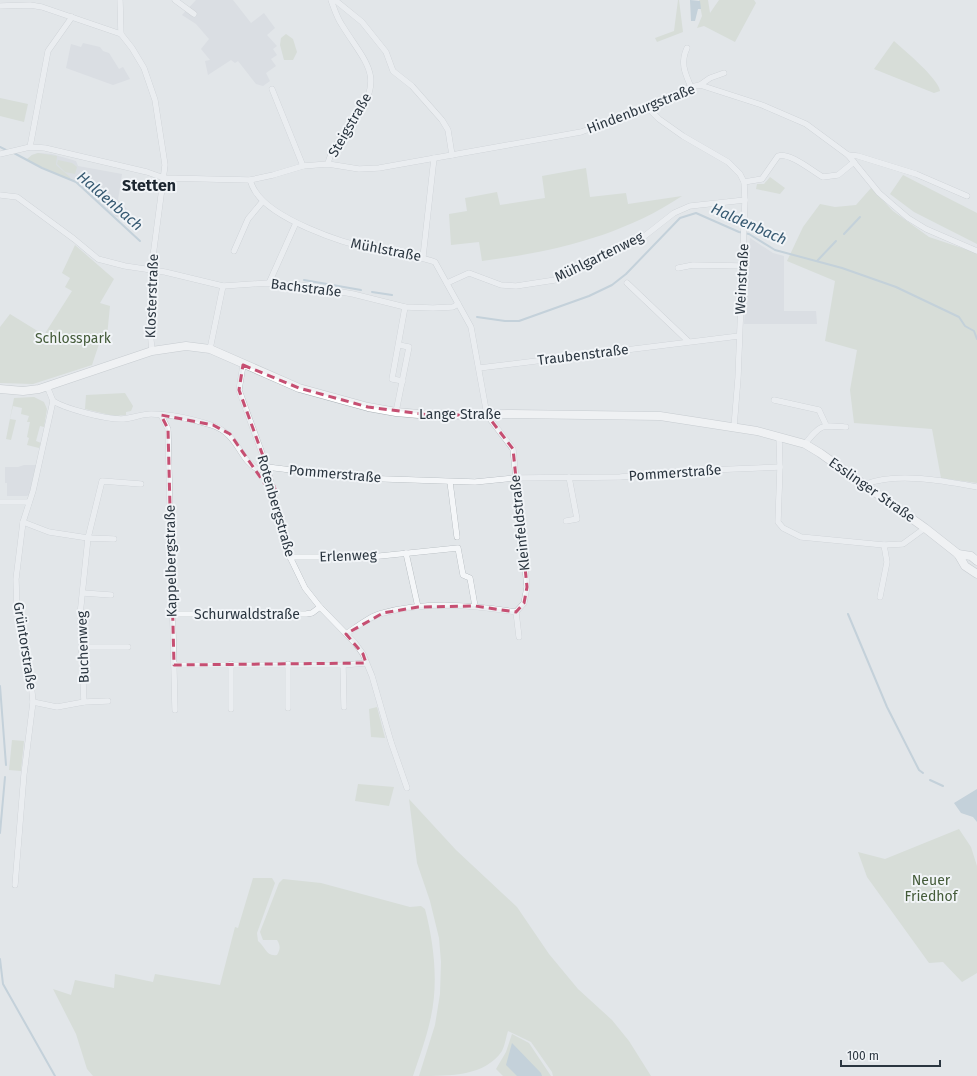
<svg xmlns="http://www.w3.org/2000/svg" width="977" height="1076" font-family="'Fira Sans',sans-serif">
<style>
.built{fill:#d0d5db}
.green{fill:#c9d3c3}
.water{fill:#9fb8c7}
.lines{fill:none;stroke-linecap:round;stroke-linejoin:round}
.stream{stroke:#9fb8c7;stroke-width:2}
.minor-casing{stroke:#a7aeb3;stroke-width:6}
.secondary-casing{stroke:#a7aeb3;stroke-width:9}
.minor{stroke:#f4f6f8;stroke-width:5.5}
.secondary{stroke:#fff;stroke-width:8}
.marked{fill:none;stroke:#c64f72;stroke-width:3;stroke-dasharray:8 5;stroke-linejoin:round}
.labels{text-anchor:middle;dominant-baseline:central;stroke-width:4;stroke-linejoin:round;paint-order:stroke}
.street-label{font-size:14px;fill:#2b3640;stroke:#f1f4f7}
.park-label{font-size:14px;fill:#445b39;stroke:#f1f4f7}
.water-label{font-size:15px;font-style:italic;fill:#375a72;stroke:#f1f4f7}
.quarter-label{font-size:16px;font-weight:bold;fill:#1d2731;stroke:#f1f4f7}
</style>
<rect width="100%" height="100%" fill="#e2e6e9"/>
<!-- built -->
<g class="built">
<path d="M196,0H233L251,23L264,13L275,28L267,35L277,46L273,49L277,55L271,59L276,66L266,73L270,81L263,86L256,84L238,61L235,63L231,60L208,75L205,61L210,60L201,49L209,39L196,24L182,15Z"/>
<path d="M83,43L100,47L103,51L109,53L119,69L123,67L130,79L113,85L66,68L71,44L81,47Z"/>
<path d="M38,153L52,154L76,161L78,166L122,174L118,200L127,209L119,217H116L76,182L26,160L32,155Z"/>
<path d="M750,238L773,253L784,256V311H816L817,324H744Z"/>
<path d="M24,465H37L33,492L27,496H7V483H5V467H18Z"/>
</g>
<!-- green -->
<g class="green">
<path d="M678,0H679L683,32L657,42L655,38L674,31Z"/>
<path d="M699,0H708L710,13L719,0H754L756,3L735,42L704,26L697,28L702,16Z"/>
<path d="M286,34L293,39L297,52L293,60H284L280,45L281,38Z"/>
<path d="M894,41C904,50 939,79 940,91L934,93L874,69Z"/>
<path d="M0,98L28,104L24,122L0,116Z"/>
<path d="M38,153L57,156L56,165L70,177V180L26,160L32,155Z"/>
<path d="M58,160L72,163L77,167L75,174L65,172L57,164Z"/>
<path d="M586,168L590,197L626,193L628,204L682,196C622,236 553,252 482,261L479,242L451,245L449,214L467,211L465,198L497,192L500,205L545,198L542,176Z"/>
<path d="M903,175L977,213V244L914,212L890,194Z"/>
<path d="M770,177L785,188L780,194L756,189L757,184H764Z"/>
<path d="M871,188L893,211L929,237L977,253V483L941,478L932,429L854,423L850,390L857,350L825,341L835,281L787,261L803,227L820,204L835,207L856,205Z"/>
<path d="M75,245L114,279L100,303L110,306L107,336L100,341L92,365L33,384L0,383V327L10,314L44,335L72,291L65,287L70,278L62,273Z"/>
<path d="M125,393L133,406L131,411L126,412V415L114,416L85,409L86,395Z"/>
<path d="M34,397L44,402L47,409L44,427L40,426L36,441L41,443L39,448L27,445L29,438L27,437L30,422H27L29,416L21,414L22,408L13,406L10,419L16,420L11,440L6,439L14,398Z"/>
<path d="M377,707L385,738L371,737L369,709Z"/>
<path d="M12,740L24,741L21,771L9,770Z"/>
<path d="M358,784L394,787L389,806L355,801Z"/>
<path d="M409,799L456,850L517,907L549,954L578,989L612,1020L629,1041L651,1076H553L552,1072L531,1042L508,1031C506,1037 505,1045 502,1051C485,1076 451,1076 419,1076L435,1025L440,994L441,962L439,938L430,901L417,863Z"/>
<path d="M959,829L971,847L977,866V973L962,982L943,962L929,963L867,877L858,852L885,859Z"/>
<path d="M253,878H272L275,883L257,933L258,941C265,946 266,957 277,955C280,950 281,946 277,940H263L260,932L279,883L283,879L321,883L410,907L421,906L425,909C434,944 439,984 430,1021C426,1039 419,1058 413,1076H93L87,1069L76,1034L53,989L71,995L75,980L114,988L115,974L153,982L155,974L220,985L235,927L238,928Z"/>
<path d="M512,1034L529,1043L551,1076H503L496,1069L506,1052Z"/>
</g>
<!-- water -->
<g class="water">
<path d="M690,0L700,1L701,9H698L695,21H691Z"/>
<path d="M977,789V822L973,817L961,813L954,803Z"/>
<path d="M512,1043L541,1073L542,1076H517L506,1065Z"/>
</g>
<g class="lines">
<!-- stream -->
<g class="stream">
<path d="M0,147L8,151"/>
<path d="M12,152L42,168L76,182L140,241"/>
<path d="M844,234L860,217"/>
<path d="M817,261L836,241"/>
<path d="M304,280L361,290"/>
<path d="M372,292L392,295"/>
<path d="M477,317L505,321H519L589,296L612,285L626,274L680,218L696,213L739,232L749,234L775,250L842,268L896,287L959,317L965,326L974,331L977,339"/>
<path d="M848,614L887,707L919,770L923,773"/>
<path d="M0,686L6,765"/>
<path d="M930,780L943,786"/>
<path d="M0,833L5,777"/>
<path d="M0,959L3,984L55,1076"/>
</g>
<!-- minor casing -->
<g class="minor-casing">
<g id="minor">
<path d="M120,0L121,34L132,48L144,68L155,100L165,165L152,264L155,278L149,319L152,351"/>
<path d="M175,0L194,14"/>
<path d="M335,0L362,22L386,52L393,71L412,86L442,120L448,130L452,155"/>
<path d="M0,6L30,5L42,7L121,34"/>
<path d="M687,48C680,63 685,73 691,87"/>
<path d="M700,85L710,78L724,73"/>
<path d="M272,89L303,166"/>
<path d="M648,108L659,119L683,136L728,162L740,174L744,182L745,200L738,378L734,427"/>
<path d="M30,147L48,51L72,17"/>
<path d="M0,154L30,147L45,148L147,172L164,178L250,180L273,175L303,166L328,164L359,169L379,168L581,132L648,108L653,103L691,87L700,85L762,105L806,124L848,155L879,193L908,218L926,229L977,251"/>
<path d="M848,155L858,156L916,174L967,196"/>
<path d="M328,164C331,147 345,134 355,120C386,76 366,64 342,25C337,18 334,8 331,0"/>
<path d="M250,180C251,183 253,188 255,191C272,219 341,243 373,249C394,253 415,255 435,262L471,327L487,415L513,449L527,587L524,603L516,612L519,637"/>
<path d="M744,182L762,179L778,156C790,152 812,171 823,177L838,175L854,162"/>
<path d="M0,195L17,197L74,239L98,259L125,266L165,272L223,286L269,283L301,285L353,294L405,307L433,308L453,307L458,304"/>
<path d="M234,251L248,219L263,201"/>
<path d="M423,257L434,158"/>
<path d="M678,268L693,265L743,266"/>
<path d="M269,283L295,225"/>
<path d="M447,283L469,273L501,285L516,286L555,280L642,238L674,213L690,206L745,200"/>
<path d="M627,283L688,341"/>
<path d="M210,349L223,286"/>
<path d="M243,365L239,390L267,467L290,557L305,588L320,607L355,643L363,654L372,676L391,742L407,788"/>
<path d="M479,368L739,336"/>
<path d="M403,381L392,379L405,307"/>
<path d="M774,400L819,410L826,425"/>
<path d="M53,401C66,409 105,419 121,419C131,419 141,414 151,414C172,414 192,419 211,425C240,434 238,460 259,470L267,467L356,478L475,482L516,478L620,477L684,471L780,467"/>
<path d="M396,412L409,347L399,345"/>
<path d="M161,415L168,429L175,710"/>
<path d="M779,437L780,467L778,522L783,528L801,537L884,545L903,544L925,528"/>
<path d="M805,444C821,424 821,425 846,427"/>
<path d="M450,482L457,537"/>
<path d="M866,484C898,472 944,481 977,487"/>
<path d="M0,502H29"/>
<path d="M566,521L577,519L569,477"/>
<path d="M23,522L49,532L88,538L102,481L141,484"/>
<path d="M406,553L418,607"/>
<path d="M290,557H370L458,548L463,575L470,578L475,606"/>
<path d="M83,593L111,595"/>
<path d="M880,597L887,562L884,545"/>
<path d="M172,614H306L312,613L320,607"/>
<path d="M346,634C358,626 370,616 383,613C426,601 473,605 516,612"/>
<path d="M81,647H128"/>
<path d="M231,664V709"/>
<path d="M288,664V708"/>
<path d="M174,665H343L366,663"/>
<path d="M343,665L344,707"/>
<path d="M33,702L57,707L84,702L80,615L88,538L114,539"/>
<path d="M84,702L108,701"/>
<path d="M15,885L24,774L33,702L29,662L17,612L16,579L23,522L33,491L53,401L47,386"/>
</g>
</g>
<!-- secondary casing -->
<g class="secondary-casing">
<g id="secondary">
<path d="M0,389L23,391L39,389L152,351L186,346L210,349L299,388L368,407L396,412L430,415L512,414L660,416L757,431L805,444L820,453L925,528L958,554L965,566L977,574"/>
<path d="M958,554L971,556L977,561"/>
</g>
</g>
<!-- minor -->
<use href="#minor" class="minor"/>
<!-- secondary -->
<use href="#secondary" class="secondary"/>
</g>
<!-- marked area -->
<path d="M0 0H977V1076H0ZM243,365L299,388L368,407L430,415H487L513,449L527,587L524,603L516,612L475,606L418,607L383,613L346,634L363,654L366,663L174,665L168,429L161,415L213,425L230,434L270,491L275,489L239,390Z" fill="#e2e6e9" fill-opacity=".55" fill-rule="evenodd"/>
<path class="marked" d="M243,365L299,388L368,407L430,415H487L513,449L527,587L524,603L516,612L475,606L418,607L383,613L346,634L363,654L366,663L174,665L168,429L161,415L213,425L230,434L270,491L275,489L239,390Z"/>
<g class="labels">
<!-- street labels -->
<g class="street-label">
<text transform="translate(641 109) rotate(-21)">Hindenburgstraße</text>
<text transform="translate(350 125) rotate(-60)">Steigstraße</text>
<text transform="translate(386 250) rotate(11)">Mühlstraße</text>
<text transform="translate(599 257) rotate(-26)">Mühlgartenweg</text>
<text transform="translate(742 279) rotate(-87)">Weinstraße</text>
<text transform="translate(306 288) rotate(7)">Bachstraße</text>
<text transform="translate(152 296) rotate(-88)">Klosterstraße</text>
<text transform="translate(583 355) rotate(-7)">Traubenstraße</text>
<text x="460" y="414">Lange Straße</text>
<text transform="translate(675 473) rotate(-4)">Pommerstraße</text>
<text transform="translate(335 474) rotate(5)">Pommerstraße</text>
<text transform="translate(872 490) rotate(35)">Esslinger Straße</text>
<text transform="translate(276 506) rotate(74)">Rotenbergstraße</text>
<text transform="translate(520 523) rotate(-96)">Kleinfeldstraße</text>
<text transform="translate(348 556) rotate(-2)">Erlenweg</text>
<text transform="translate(171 561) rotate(-91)">Kappelbergstraße</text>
<text x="247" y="614">Schurwaldstraße</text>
<text transform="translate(25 646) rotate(81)">Grüntorstraße</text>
<text transform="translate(83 647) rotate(-92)">Buchenweg</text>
</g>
<!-- park labels -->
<g class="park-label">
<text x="73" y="338">Schlosspark</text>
<text x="931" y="880">Neuer<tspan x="931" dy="16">Friedhof</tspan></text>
</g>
<!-- water labels -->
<g class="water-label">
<text transform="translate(110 201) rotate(41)">Haldenbach</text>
<text transform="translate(749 224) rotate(24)">Haldenbach</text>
</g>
<!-- quarter labels -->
<g class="quarter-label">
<text x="149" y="185">Stetten</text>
</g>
</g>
<!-- scale -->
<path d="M841 1060v6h99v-6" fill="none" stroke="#2b3640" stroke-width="2"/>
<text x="847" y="1060" font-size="12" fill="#2b3640" stroke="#f1f4f7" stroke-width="3" paint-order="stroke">100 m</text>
</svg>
